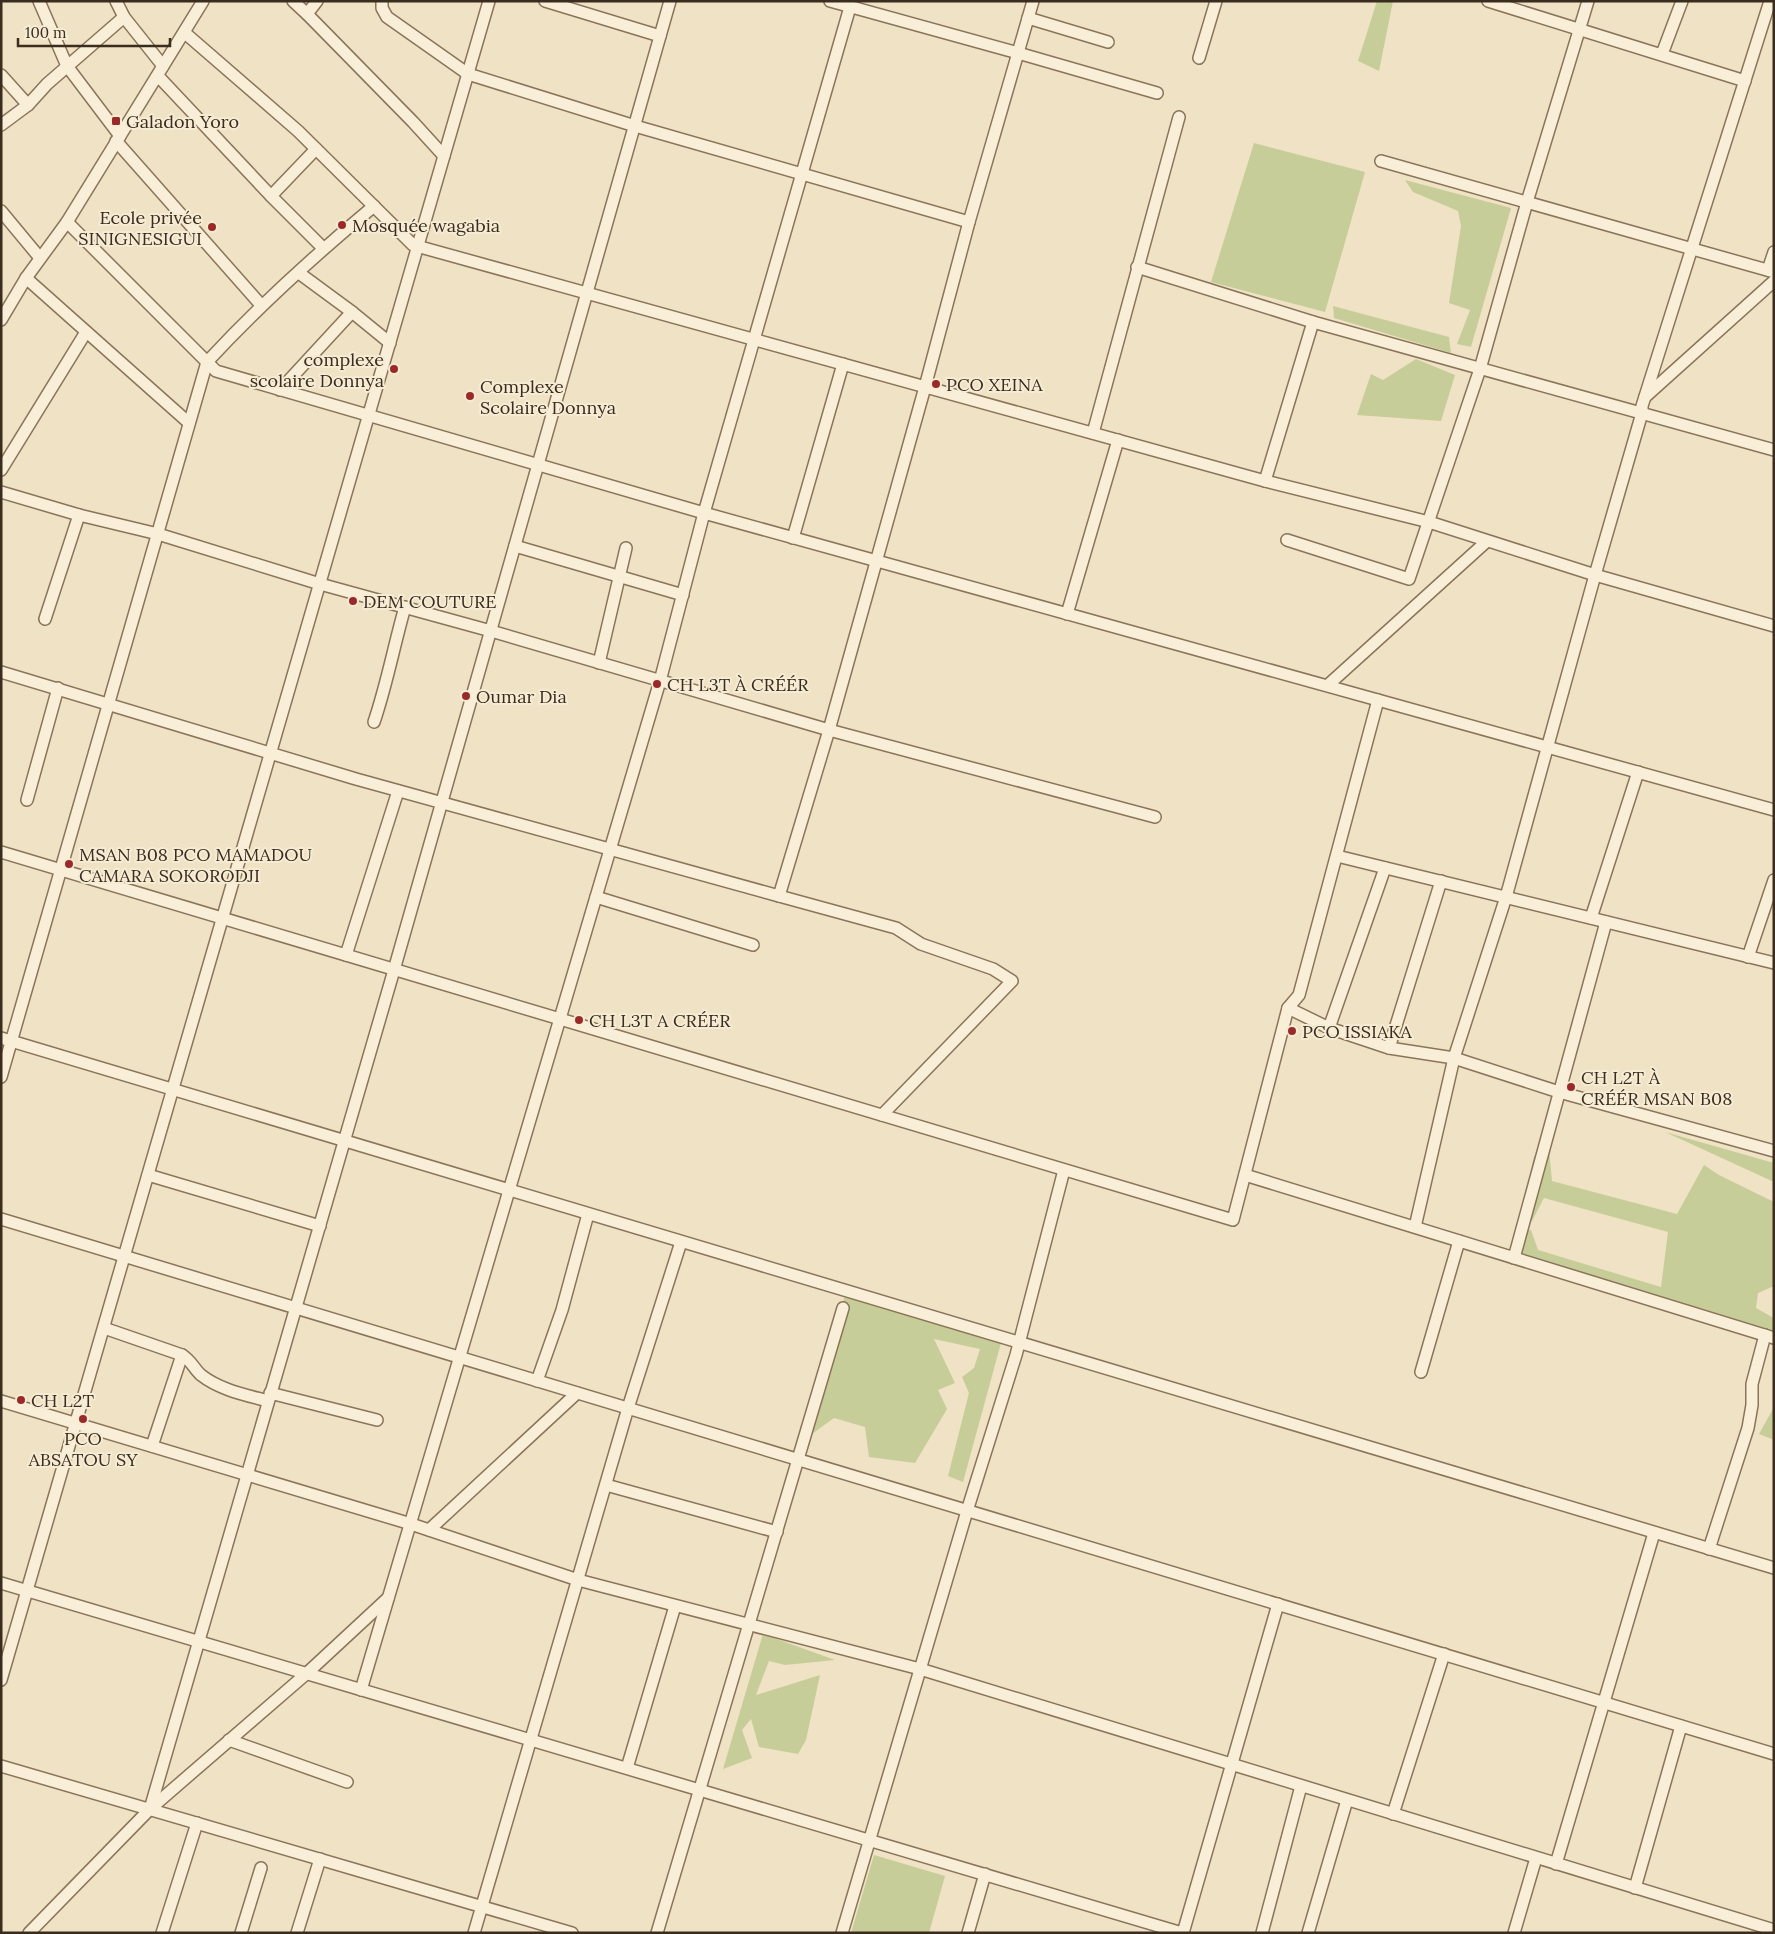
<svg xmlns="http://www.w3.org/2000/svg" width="1775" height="1934" font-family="Lora,serif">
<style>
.green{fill:#c7cd98}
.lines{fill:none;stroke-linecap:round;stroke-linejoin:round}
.street-casing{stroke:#8a745a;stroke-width:14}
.street{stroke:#f9efd8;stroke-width:11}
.poi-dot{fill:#9a2a2a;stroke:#f6ecd4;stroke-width:2}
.labels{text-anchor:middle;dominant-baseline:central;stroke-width:4;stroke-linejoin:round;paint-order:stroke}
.poi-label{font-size:18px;fill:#3a2c1f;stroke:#f6ecd4;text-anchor:start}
</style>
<rect width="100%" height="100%" fill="#efe2c5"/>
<!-- green -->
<g class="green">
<path d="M1377,1H1393L1379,71L1358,61Z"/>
<path d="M1254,143L1365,172L1325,312L1211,282Z"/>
<path d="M1405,180L1511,208L1471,347L1457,344L1470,310L1449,303L1461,226L1458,211L1413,192Z"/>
<path d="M1333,306L1449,337L1451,353L1334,318Z"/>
<path d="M1416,359L1455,375L1441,421L1357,415L1371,374L1383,380Z"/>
<path d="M1665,1132L1774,1163V1182Z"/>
<path d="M1549,1149L1552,1181L1677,1214L1704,1165L1719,1175L1774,1202V1286L1758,1293L1756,1308L1774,1318V1341L1525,1259L1515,1231L1531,1230L1538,1250L1661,1287L1668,1232L1544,1198L1532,1221L1521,1217L1534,1156Z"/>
<path d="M845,1295L1001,1343L963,1482L948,1476L969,1393L962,1377L974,1368L980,1349L934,1339L955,1383L938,1390L947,1409L915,1463L869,1457L865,1427L834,1418L805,1439Z"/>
<path d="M1774,1407V1440L1759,1434Z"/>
<path d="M763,1634L835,1660L785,1665L769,1661L756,1695L820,1675L806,1740L798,1754L759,1747L751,1719L742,1730L752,1758L723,1769Z"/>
<path d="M874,1855L945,1876L929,1933H851Z"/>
</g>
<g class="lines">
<!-- street casing -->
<g class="street-casing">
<g id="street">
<path d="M39,1L67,66L120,136"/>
<path d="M116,1L124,17L163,66"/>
<path d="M293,1L307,14"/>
<path d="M317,1L307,14L413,122L444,156"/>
<path d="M382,1V8L387,17L468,74L635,126L969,222"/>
<path d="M545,1L660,36"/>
<path d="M830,1L1018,53L1157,93"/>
<path d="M1488,1L1745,81"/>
<path d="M1028,18L1108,42"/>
<path d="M185,33L298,131L413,245L1265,481L1429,522L1595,575L1774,626"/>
<path d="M1662,54L1682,1"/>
<path d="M1199,58L1216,1"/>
<path d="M1,75L28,105"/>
<path d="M158,76L271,196L316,149"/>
<path d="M1,125L28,105L47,84L124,17"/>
<path d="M116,141L261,305"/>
<path d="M1381,161L1774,272"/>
<path d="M271,196L323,248"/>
<path d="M1,211L40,258"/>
<path d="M67,222L216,371L704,513L1774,810"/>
<path d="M1137,267L1313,322L1774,450"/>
<path d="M1768,270L1774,252"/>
<path d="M299,273L352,312"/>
<path d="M26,278L189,423"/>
<path d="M1,320L26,278L67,222L203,1"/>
<path d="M280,390L352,312L390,343"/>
<path d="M1645,397L1774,281"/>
<path d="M1093,433L1179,117"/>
<path d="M1,470L86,332"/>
<path d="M1265,481L1313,322"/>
<path d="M1,492L79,515L158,534L320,584L491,631L829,730L925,387L969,222L1033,1"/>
<path d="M793,538L843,364"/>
<path d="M1287,540L1409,579L1480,369L1527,202L1588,1"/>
<path d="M515,546L683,595"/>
<path d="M1067,614L1118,440"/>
<path d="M45,619L79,515"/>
<path d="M599,663L626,548"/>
<path d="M1,672L356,779L779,896L829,730L1155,817"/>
<path d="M1328,685L1486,542"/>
<path d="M374,722C387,684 394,645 405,607"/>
<path d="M27,800L58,688"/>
<path d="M1,852L1233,1220L1288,1008L1299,995L1378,700"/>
<path d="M1337,856L1774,963"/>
<path d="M779,896L896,928L921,944L993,969L1012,981L882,1115"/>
<path d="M596,897L753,945"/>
<path d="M1591,918L1638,772"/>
<path d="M346,955L398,791"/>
<path d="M1748,957L1774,880"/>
<path d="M1288,1008L1329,1028L1389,1048L1454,1058L1559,1092L1774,1151"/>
<path d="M1329,1028L1385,868"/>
<path d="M1,1038L1774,1568"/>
<path d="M1389,1048L1441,881"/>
<path d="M1,1077L207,362C259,306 315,255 374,206"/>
<path d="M148,1175L320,1226"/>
<path d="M1245,1175L1774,1338"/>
<path d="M1,1219L1774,1754"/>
<path d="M1415,1227L1454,1058L1506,897L1595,575L1642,413V406L1770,1"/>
<path d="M1514,1258L1606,922"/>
<path d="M104,1328L182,1355C191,1360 194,1369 201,1375C220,1390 246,1395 268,1401"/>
<path d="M1421,1372L1459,1241"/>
<path d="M537,1381L562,1310L588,1214"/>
<path d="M270,1393L377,1420"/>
<path d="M1,1401L411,1524L578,1580L920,1669L1774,1930"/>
<path d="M152,1446L182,1355"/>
<path d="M606,1485L777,1532"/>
<path d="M429,1530L577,1393"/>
<path d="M1709,1549L1748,1428L1752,1405V1384L1765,1335"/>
<path d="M1,1583L1182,1933"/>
<path d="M1,1680L489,1"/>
<path d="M361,1690L660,681L704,513L850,7"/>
<path d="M229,1740L347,1782"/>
<path d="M1,1766L572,1933"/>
<path d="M627,1768L675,1606"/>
<path d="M150,1809L394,970L670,1"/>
<path d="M1393,1814L1444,1654"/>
<path d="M1556,1864L1654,1533"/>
<path d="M1635,1888L1681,1726"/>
<path d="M29,1933L150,1809L306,1674L388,1598"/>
<path d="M162,1933L197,1823"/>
<path d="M241,1933L261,1868"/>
<path d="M297,1933L320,1859"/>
<path d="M474,1933L628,1408L681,1242"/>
<path d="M657,1933L843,1308"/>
<path d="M842,1933L967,1511L1016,1355L1064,1170"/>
<path d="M968,1933L985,1874"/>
<path d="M1183,1933L1278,1604"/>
<path d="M1262,1933L1301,1786"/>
<path d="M1308,1933L1347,1800"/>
<path d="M1514,1933L1536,1858"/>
</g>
</g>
<!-- street -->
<use href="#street" class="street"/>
</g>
<!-- markers -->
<g class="poi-dot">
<rect x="111" y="116" width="10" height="10" rx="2.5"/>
<circle cx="342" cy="225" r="5"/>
<circle cx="212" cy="227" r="5"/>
<circle cx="394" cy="369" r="5"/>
<circle cx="936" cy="384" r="5"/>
<circle cx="470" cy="396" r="5"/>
<circle cx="353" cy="601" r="5"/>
<circle cx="657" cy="684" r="5"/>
<circle cx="466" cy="696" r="5"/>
<circle cx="69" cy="864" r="5"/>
<circle cx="579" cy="1020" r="5"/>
<circle cx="1292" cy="1031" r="5"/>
<circle cx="1571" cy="1087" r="5"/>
<circle cx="21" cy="1400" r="5"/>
<circle cx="83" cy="1419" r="5"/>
</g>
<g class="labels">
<!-- poi labels -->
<g class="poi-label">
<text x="126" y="121">Galadon Yoro</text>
<text x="202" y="217" text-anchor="end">Ecole privée<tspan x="202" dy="21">SINIGNESIGUI</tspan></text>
<text x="352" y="225">Mosquée wagabia</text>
<text x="384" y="359" text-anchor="end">complexe<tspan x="384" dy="21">scolaire Donnya</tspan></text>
<text x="946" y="384">PCO XEINA</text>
<text x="480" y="386">Complexe<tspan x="480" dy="21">Scolaire Donnya</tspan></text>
<text x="363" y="601">DEM COUTURE</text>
<text x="667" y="684">CH L3T À CRÉÉR</text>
<text x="476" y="696">Oumar Dia</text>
<text x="79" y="854">MSAN B08 PCO MAMADOU<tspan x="79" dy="21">CAMARA SOKORODJI</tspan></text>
<text x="589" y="1020">CH L3T A CRÉER</text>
<text x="1302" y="1031">PCO ISSIAKA</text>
<text x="1581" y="1077">CH L2T À<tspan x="1581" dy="21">CRÉÉR MSAN B08</tspan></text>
<text x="31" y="1400">CH L2T</text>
<text x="83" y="1438" text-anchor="middle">PCO<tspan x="83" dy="21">ABSATOU SY</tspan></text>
</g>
</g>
<!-- border -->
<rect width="1775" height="1934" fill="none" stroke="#3a2c1f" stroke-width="5"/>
<!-- scale -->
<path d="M18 38v8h152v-8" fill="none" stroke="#3a2c1f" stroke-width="2.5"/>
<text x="25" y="38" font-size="15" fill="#3a2c1f" stroke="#f6ecd4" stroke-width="4" paint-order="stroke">100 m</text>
</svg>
